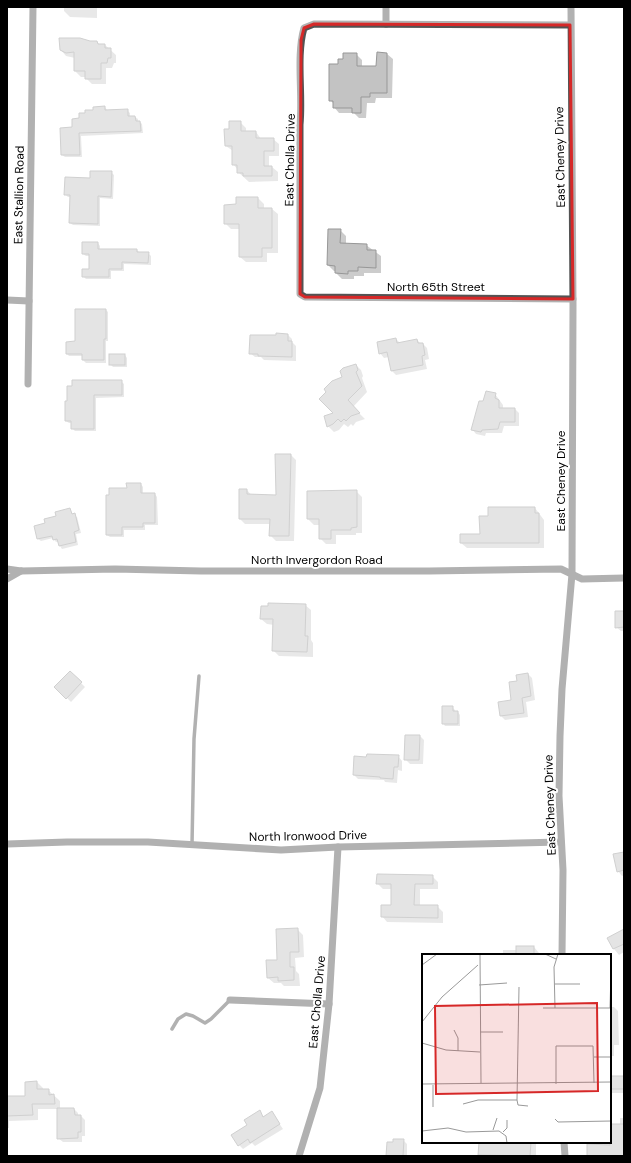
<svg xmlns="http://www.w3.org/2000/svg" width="631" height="1163" font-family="'DM Sans',sans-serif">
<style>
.shadow{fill:#0003}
.building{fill:#c3c3c3;stroke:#979797}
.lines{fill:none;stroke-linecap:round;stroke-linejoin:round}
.service{stroke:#535353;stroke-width:3.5}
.minor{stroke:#535353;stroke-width:7}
.marked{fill:none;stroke:#d62828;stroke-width:3;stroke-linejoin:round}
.labels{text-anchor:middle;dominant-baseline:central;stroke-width:4;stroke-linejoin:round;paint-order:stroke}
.street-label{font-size:12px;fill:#000;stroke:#fff}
.inset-road{fill:none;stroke:#999;stroke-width:1}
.view{fill:#d62828;fill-opacity:0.15;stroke:#d62828;stroke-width:2}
.inset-edge{fill:none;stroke:#000;stroke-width:2}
</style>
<rect width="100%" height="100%" fill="#fff"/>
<!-- shadow -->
<g class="shadow">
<path d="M64,7H97V18L70,17L64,11Z"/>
<path d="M89,42H97L100,45H105L116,55V63H114L112,68H106V84H92L86,78V77H81L75,71V58L66,56L61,50Z"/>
<path d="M356,54L362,60V67H377L387,54L393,59L392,98H376L375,103H367L366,118H359L354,113H339L334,107V104L330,100L339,65L344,60Z"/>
<path d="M105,107L107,110H127L130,113V117H135L138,119V122H140L142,124L143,133L81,136L82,157H65L62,155L73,128L80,119L86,114Z"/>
<path d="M240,122L246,128V132H256L261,139H273L279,144V156H269V167H272L278,172V181L249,182L238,172V170L233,164V151L226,146L230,130Z"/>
<path d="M111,172L114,175L113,199L100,198V226L73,225L70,223L71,197H68L65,194L90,179Z"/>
<path d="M237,198H258L264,204V209H272L278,214V253H267V262H246L240,257V229H231L225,223L237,206Z"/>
<path d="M340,230L346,236V244L366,245L381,256V273H364V276H354V279H342L336,273V271H334L328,265Z"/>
<path d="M98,243L100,246V250H137L140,253H148L151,256V265L124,264V271H111V279H86L83,276L90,270V256H86L83,254Z"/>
<path d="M106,310L108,312V341H106V363H86L83,360V356H69L67,354Z"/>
<path d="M288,335L292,339V342L296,346V361L264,360L261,357H255L250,353L277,336Z"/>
<path d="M396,339L400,343L417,340L421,344H423L427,348L429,359L425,360L427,369L396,375L392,371L389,357L384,358L380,353Z"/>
<path d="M125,355L127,358V367H113L110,364Z"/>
<path d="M356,365L361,370L363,376L362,378L367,392L353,407L365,419L356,422L353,426L351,424L348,427L344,424L339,430L334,432L328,426L335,414L343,378Z"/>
<path d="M121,381L124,384V397L96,398V431H75L72,428V423H69L66,421V402Z"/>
<path d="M495,394L503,405V409H515L519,413V426H504L502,433H486L485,436L476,434L472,429L484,402Z"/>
<path d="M291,455L296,460L294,541H276L270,535V524H245L240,519L247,490L252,496H277Z"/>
<path d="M141,484L143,487V494H155L157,497L158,525H145V530H124V537H110L107,535Z"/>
<path d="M356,491L362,497V533H356V535H336V544H326L320,538V525H314L308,519V492Z"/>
<path d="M535,508L544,520V548H467L461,543L481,535Z"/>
<path d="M70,509L73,515L77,517L81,533L76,534L78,545L62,549L60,546L59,541L56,542L53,538L41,541L38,539L46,524Z"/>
<path d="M305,605L311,610V640L313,643V657L279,656L273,650L274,625L267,624L261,619Z"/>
<path d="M624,612V631H621L616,627Z"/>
<path d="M70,672L85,687L71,702L56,687Z"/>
<path d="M528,674L532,678L535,700L526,702L528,717L505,720L501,716L512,701L518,682Z"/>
<path d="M452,707L455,710V712H458L460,715V726H445L443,723Z"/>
<path d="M420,736L424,740L423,764H410L405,759Z"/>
<path d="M398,756L402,761V771L398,770L397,783L385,782L384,780L358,779L354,775Z"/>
<path d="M624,853V875L622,876L618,871Z"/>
<path d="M432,876L438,882V889H420V906H437L443,912V923L387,922L382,916L392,906V889H383L377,883Z"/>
<path d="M297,929L303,935L304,957L295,958L296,971L299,974L300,986H284L281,983H274L268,978Z"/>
<path d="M624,930V952L619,955L614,949L608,938Z"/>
<path d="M534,947L539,953V955H503V950H517Z"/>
<path d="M610,1007H614L618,1011L619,1045H614V1056H610Z"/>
<rect x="610" y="1077" width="14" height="16"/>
<path d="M37,1082L43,1088V1090H48L60,1101V1109H74L78,1113V1116H81L85,1120V1136H82V1142H63L58,1138V1109H38V1120L9,1121V1128H7V1097H26Z"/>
<path d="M259,1112L264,1117L272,1113L283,1129L255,1146L252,1143L243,1149L239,1145L248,1125Z"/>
<path d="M620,1118H624V1156H588L604,1146V1142H610V1125H620Z"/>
<path d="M403,1140L407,1144V1156H387L394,1143Z"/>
<path d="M480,1142H536V1156H481L479,1154Z"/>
</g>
<!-- building -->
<g class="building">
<path d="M59,38H80L90,41H97L98,44H105V48H111V58H108L107,63H101V79H85V71H74V52L66,53L60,50Z"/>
<path d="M377,52L387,53V93H370V97H361V113H352V108H333V101H329V64H338V59H343V53H357V66H376Z"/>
<path d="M105,106V110L128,109V116H135L136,121H140L141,131L79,133L80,155H61L60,128L72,127V119L79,118V113H85V110H93V107Z"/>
<path d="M229,121H241V131H256V138H274V151H264V166H272V176H243V173H237V165H232V146H225L224,129H229Z"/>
<path d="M90,171H112L111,197L98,196V224L69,223L70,195H64L65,177L90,178Z"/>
<path d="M236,197H258V208H272V248H262V257H239V224H224V205L236,204Z"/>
<path d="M328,229H341L340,243L367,244V250H376V268L358,267V271H348V274L335,273V266L327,265Z"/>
<path d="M82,242H98V249H137V252H149L148,263L122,262V269H109V277H82V269H89V254H82Z"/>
<path d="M75,309H106V339H104V360H82V354H66V342L75,341Z"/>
<path d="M276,333L288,334V341H292V357L258,356V354H249L250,335H276Z"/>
<path d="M396,338L397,343L417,339L418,343H423L425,355L422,356L423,365L391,371L387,352L379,354L377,342Z"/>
<rect x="109" y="354" width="16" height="11"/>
<path d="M356,364L358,370L356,372L362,386L348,400L360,413L351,416L346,421L344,419L341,422L338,419L333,424L327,427L324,416L333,413L319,399L326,392L324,389L332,381L342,377L340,371L343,368Z"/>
<path d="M72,380H122V395H94V429H71V421H65V401H67V386H72Z"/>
<path d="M486,391L496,393L495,398L499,400V408H515V422H500L498,429L482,430L481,432L471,430L479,401H483Z"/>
<path d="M275,454H291L289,536H269L270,519H239V489H247V494L276,495Z"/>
<path d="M126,483H141V493H155V523H143V527H122V535H106V495H109V488H127Z"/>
<path d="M357,490V527L351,528V530H331V539H319V519H307V491Z"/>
<path d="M488,507H535V513H539V543H460V534H480L479,516H488Z"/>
<path d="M70,508L72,514L75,513L79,530L74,532L76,542L59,546L57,539L53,540L52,536L37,539L34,526L45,523L44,519L56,516L55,512Z"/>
<path d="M268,603L306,604L305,636H308L307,652L272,651L273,619H260L261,606H268Z"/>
<path d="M615,611H624V627L615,628Z"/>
<path d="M70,671L82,682L66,699L54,687Z"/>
<path d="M528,673L531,696L522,698L524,713L500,716L498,702L511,700L509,682L517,681L516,675Z"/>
<path d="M442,706H453V711H458V724H442Z"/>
<path d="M405,735H420L419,760H404Z"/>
<path d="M367,754L399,755L398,767H394L393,779L380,778V777L353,775L354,756L366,757Z"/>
<path d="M624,852V870L617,872L613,854Z"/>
<path d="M377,874L433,875V884H415L414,905H438V918L381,917V905H391V884H376Z"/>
<path d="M298,928L299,952H290V967H294V980L278,981V977L267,978L266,960H277L276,929Z"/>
<path d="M624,929V944L613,949L607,938Z"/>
<rect x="516" y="946" width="18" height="9"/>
<rect x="610" y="1076" width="14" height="13"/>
<path d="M37,1081V1089H49V1095L54,1094L55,1104H32L33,1115L7,1116V1096H25V1082Z"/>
<path d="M57,1108H74L75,1115H81V1132H78V1138L57,1139Z"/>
<path d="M260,1110L263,1117L272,1111L280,1124L250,1143L248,1139L238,1146L231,1135L247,1125L244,1120Z"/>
<path d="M610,1124H624V1156H587V1144L610,1145Z"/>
<path d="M393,1139H404L403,1156H386L387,1142H393Z"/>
<path d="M479,1142H531L530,1156L478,1155Z"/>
</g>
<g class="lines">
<!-- service -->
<g class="service">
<path d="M192,845L194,739L199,676"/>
<path d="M172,1029L178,1019L186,1014L193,1016L205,1023L211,1019L230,1000"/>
</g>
<!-- minor -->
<g class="minor">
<path d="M386,24V7"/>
<path d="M570,25L314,24L304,28C296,56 303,94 300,125V294L305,297L573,299"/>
<path d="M7,300L29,301"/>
<path d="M28,384L33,7"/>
<path d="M7,569L21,571L115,569L201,571H429L561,569L582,579L624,578"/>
<path d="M7,579L21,571"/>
<path d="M7,844L67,842H148L281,850L338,847L561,842"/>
<path d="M562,955L563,870L559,796L560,736L562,689L572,574L573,305L571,7"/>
<path d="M230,1000L329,1004"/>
<path d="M564,1142L565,1156"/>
<path d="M299,1156L320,1088L329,1004L338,847"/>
</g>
</g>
<!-- marked area -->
<path d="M0 0H631V1163H0ZM314,24L570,25L573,299L305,297L300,294L301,40L304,28Z" fill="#fff" fill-opacity=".55" fill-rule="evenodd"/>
<path class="marked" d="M314,24L570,25L573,299L305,297L300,294L301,40L304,28Z"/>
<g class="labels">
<!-- street labels -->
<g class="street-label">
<text transform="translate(560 157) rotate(-91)">East Cheney Drive</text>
<text transform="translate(290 160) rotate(-89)">East Cholla Drive</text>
<text transform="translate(19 195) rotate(-89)">East Stallion Road</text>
<text x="436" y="287">North 65th Street</text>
<text transform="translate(561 481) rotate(-90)">East Cheney Drive</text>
<text x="317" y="560">North Invergordon Road</text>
<text transform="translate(550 805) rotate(-92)">East Cheney Drive</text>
<text transform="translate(308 836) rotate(-1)">North Ironwood Drive</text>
<text transform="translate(317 1002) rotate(-85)">East Cholla Drive</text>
</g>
</g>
<!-- overview -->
<g transform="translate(422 954)">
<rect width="189" height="189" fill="#fff"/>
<path class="inset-road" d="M58,0L59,129M123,0L134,5M0,11L15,0M133,30H158M57,31L85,29M97,33L95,146L96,151L106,152M121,54H189M133,54L132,13L136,0M188,54L189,18M0,68L20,43L56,11M32,76L36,84V97M58,78H81M0,89L24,96L58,98M172,103H189M0,130L189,128M134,130V92H171L172,129M11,131V153M41,150L56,146H95M133,165L136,168L189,167M71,176L75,164M0,177L26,174L44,178L77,177L84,182L85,189M81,178L85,174V166"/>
<path class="view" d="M175,49L176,137L14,140L13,52Z"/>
<rect width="189" height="189" class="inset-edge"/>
</g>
<!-- border -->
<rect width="631" height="1163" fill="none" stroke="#000000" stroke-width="16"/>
</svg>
